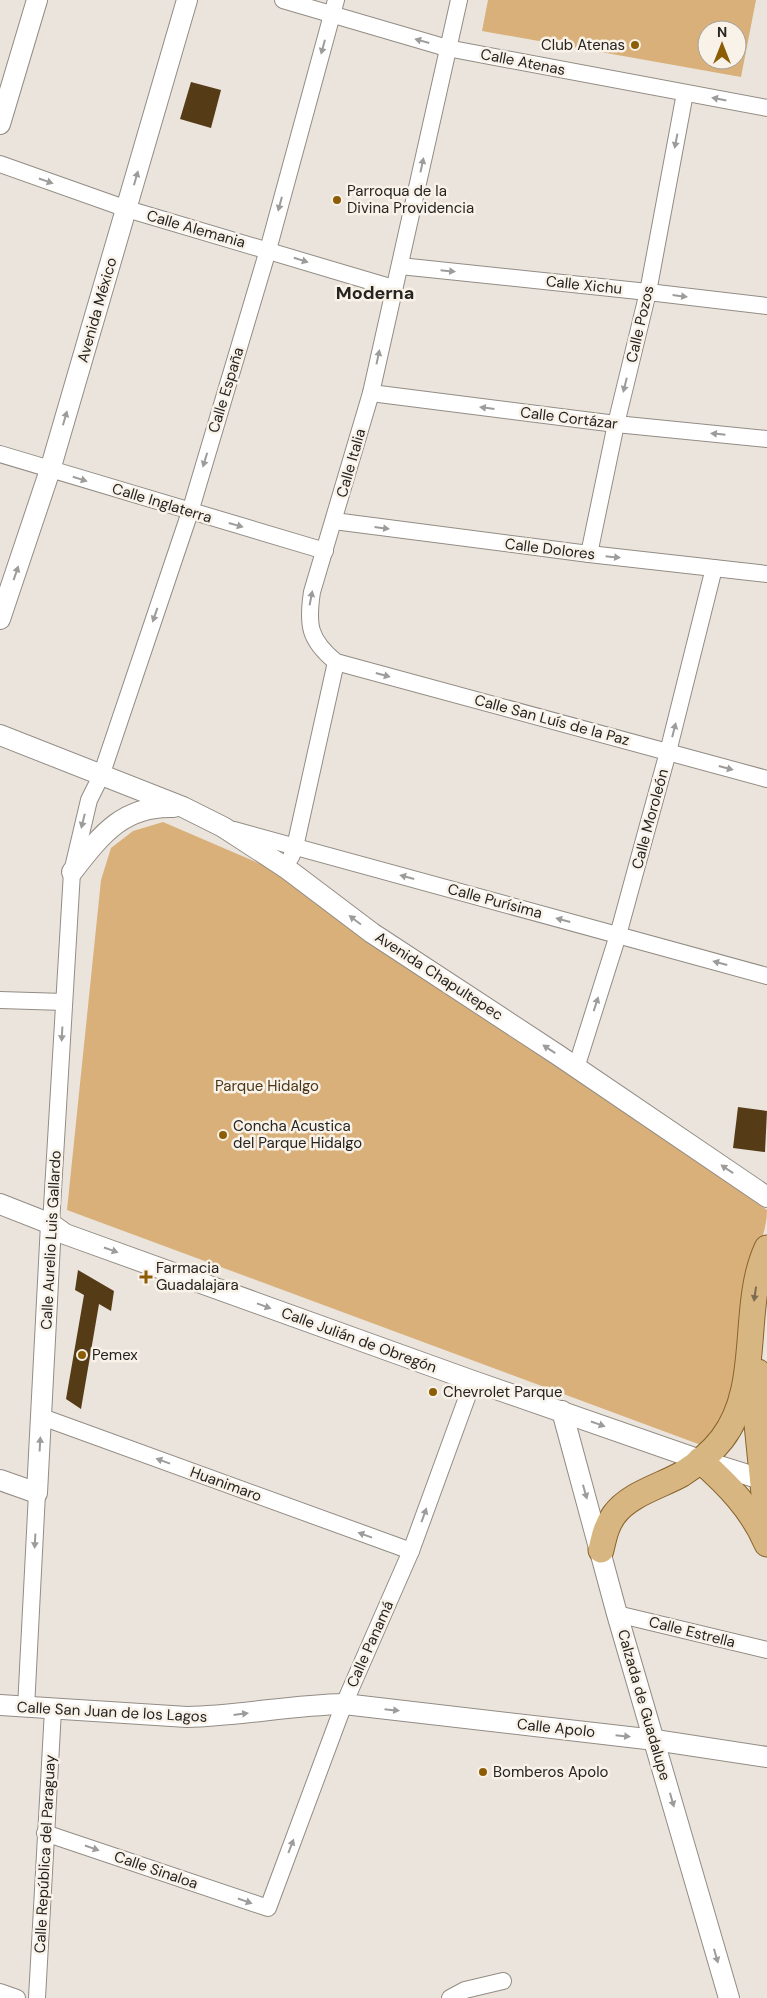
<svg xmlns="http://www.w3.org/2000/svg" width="767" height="1998" font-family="'DM Sans',sans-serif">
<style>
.green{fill:#d9b079;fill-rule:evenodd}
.building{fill:#553c17}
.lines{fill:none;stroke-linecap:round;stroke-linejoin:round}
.minor-casing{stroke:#928c84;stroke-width:18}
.tertiary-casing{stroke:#928c84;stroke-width:22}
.primary-casing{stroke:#88632a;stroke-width:27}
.minor{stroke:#fff;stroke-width:16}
.tertiary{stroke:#fff;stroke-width:20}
.primary{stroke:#d7b682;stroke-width:25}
.oneway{fill:#9d9c9b}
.oneway2{fill:#7e6c51}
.poi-dot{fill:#8c5d04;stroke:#f8f2e9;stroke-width:2}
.labels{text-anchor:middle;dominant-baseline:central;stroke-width:5;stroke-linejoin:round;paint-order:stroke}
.poi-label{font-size:15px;fill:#262320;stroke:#f8f2e9;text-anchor:start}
.street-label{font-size:15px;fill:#262320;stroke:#f8f2e9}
.park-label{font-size:15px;fill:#4b3618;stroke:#f8f2e9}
.quarter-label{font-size:18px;font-weight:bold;fill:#262320;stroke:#f8f2e9}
</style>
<rect width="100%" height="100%" fill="#ebe4dc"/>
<!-- green -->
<g class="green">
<path d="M488,0H756L741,77L482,31ZM707,30H737V60H707Z"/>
<path d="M163,822L265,866L372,933L767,1210C767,1238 748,1269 742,1298C734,1340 742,1391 717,1428C713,1434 706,1440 701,1445L67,1210L101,880L111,848L133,831Z"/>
</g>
<!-- building -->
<g class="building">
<path d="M191,82L221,90L211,128L180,119Z"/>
<path d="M738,1107L767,1111L765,1152L733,1148Z"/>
<path d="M78,1270L114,1291L111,1311L99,1304L81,1409L66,1399L84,1295L75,1290Z"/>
</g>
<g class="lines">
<!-- minor casing -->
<g class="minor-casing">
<g id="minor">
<path d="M283,0L447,48L767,108"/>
<path d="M459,0L371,393L312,592C307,625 309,640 336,662L767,779"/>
<path d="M0,164L127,209L393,288"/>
<path d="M400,266L648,292L767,306"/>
<path d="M371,393L616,424L767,439"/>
<path d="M0,454L325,551"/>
<path d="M334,521L589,554L767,574"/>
<path d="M589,554L616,424L648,292L685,93"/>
<path d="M234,830L767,976"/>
<path d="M291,857L295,847L336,662"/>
<path d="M0,1000L64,1002"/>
<path d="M576,1068L618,935L668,752L714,568"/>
<path d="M51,1224L72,872L89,800L101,776L190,512L268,250L336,0"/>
<path d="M42,1417L411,1551"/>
<path d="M617,1614L767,1650"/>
<path d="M26,1708L37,1493"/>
<path d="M45,1833L268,1908L344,1704L411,1551L473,1381"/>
<path d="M0,1992L17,1998"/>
<path d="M37,1998L53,1710"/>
<path d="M450,1998L465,1990L503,1981"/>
</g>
</g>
<!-- tertiary casing -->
<g class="tertiary-casing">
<g id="tertiary">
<path d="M0,124L37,0"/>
<path d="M0,619L50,470L187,0"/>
<path d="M0,735L183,807L223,827L286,868L372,933L558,1055L767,1197"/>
<path d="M72,872C101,835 123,805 174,807"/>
<path d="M0,1204L51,1224L65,1234L473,1381L700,1460L767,1481"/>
<path d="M562,1411L617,1614L729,1998"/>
<path d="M0,1480L37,1493L51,1224"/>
<path d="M0,1705L187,1717C239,1716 291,1705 344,1704L655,1740L767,1757"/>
</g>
</g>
<!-- primary casing -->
<g class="primary-casing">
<g id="primary">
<path d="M758,1372L757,1424L767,1524"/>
<path d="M700,1460C728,1485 752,1509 767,1544"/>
<path d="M601,1550C604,1537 606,1526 614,1515C629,1494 661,1486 682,1474C696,1465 712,1452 722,1439C763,1386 740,1306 767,1248"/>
</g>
</g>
<!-- minor -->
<use href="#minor" class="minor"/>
<!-- tertiary -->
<use href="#tertiary" class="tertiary"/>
<!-- primary -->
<use href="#primary" class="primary"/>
</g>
<!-- one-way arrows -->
<defs><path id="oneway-solid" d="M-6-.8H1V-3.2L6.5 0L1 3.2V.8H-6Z" transform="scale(1.25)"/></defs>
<g class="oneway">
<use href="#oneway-solid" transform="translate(422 41) rotate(-164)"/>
<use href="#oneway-solid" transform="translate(323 47) rotate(105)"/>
<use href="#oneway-solid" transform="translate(719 99) rotate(-169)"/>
<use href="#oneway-solid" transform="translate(676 141) rotate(101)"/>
<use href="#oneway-solid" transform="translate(422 165) rotate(-78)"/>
<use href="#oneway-solid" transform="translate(136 178) rotate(-74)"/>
<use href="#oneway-solid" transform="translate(46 181) rotate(19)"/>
<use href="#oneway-solid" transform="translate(280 204) rotate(105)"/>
<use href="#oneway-solid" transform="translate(301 260) rotate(17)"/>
<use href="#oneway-solid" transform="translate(448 271) rotate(6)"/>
<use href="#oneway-solid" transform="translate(680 296) rotate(7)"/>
<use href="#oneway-solid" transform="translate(378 357) rotate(-78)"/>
<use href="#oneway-solid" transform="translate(625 385) rotate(104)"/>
<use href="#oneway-solid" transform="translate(487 408) rotate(-173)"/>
<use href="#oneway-solid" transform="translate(65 418) rotate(-74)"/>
<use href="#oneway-solid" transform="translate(718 434) rotate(-174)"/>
<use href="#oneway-solid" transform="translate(205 460) rotate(107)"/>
<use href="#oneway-solid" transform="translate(80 479) rotate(17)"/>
<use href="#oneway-solid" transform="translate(236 525) rotate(16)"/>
<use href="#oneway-solid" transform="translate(382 528) rotate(7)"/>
<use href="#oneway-solid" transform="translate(613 557) rotate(6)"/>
<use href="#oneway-solid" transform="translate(16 573) rotate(-71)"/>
<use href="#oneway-solid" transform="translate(311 598) rotate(-79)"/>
<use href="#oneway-solid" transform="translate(155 615) rotate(109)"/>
<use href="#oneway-solid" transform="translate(383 675) rotate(15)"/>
<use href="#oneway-solid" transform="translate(674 730) rotate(-76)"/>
<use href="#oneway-solid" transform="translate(726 768) rotate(15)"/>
<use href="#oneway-solid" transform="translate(83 821) rotate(104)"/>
<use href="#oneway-solid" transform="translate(407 877) rotate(-165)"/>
<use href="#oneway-solid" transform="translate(355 920) rotate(-143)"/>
<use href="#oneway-solid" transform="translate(563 920) rotate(-165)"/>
<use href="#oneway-solid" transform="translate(720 963) rotate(-165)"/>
<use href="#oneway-solid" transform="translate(596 1004) rotate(-72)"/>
<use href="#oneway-solid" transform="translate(62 1034) rotate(93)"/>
<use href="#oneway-solid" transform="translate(549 1049) rotate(-147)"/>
<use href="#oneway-solid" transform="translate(727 1169) rotate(-146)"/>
<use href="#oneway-solid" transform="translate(111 1250) rotate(19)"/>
<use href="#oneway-solid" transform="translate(264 1306) rotate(20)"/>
<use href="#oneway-solid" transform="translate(598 1424) rotate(19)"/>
<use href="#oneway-solid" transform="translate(40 1444) rotate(-87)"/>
<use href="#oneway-solid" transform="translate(163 1461) rotate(-160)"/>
<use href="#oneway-solid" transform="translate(585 1492) rotate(74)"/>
<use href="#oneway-solid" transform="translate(424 1515) rotate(-70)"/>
<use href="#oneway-solid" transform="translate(365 1535) rotate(-160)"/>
<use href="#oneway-solid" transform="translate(35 1541) rotate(93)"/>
<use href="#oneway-solid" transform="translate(392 1710) rotate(6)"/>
<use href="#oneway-solid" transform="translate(241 1714) rotate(-7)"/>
<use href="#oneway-solid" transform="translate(623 1736) rotate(6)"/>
<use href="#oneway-solid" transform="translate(672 1800) rotate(74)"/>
<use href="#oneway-solid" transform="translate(291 1846) rotate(-69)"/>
<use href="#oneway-solid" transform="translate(92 1848) rotate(19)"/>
<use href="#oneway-solid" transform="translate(245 1901) rotate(19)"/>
<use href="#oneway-solid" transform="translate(716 1956) rotate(74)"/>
</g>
<use class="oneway2" href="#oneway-solid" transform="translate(755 1294) rotate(98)"/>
<!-- markers -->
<g class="poi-dot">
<circle cx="635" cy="45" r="5"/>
<circle cx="337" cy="200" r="5"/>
<circle cx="223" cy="1135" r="5"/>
<path d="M143.5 1269.5h5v5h5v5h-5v5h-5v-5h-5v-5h5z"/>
<circle cx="82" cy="1355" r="5"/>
<circle cx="433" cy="1392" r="5"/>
<circle cx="483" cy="1772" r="5"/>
</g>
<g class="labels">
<!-- poi labels -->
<g class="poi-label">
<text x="625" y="45" text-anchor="end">Club Atenas</text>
<text x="347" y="191">Parroqua de la<tspan x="347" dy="17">Divina Providencia</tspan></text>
<text x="233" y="1126">Concha Acustica<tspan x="233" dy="17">del Parque Hidalgo</tspan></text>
<text x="156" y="1268">Farmacia<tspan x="156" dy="17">Guadalajara</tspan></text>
<text x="92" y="1355">Pemex</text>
<text x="443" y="1392">Chevrolet Parque</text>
<text x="493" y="1772">Bomberos Apolo</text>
</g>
<!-- street labels -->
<g class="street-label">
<text transform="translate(523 62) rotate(11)">Calle Atenas</text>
<text transform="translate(196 229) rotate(16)">Calle Alemania</text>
<text transform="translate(584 285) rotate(6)">Calle Xichu</text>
<text transform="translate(97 310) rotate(-74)">Avenida México</text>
<text transform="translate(640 324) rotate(-77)">Calle Pozos</text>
<text transform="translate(226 390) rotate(-73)">Calle España</text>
<text transform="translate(569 418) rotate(7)">Calle Cortázar</text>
<text transform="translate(351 463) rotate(-74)">Calle Italia</text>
<text transform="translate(162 503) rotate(17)">Calle Inglaterra</text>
<text transform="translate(550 549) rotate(7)">Calle Dolores</text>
<text transform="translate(552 720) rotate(15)">Calle San Luís de la Paz</text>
<text transform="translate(650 819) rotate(-75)">Calle Moroleón</text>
<text transform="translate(495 901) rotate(15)">Calle Purísima</text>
<text transform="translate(439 976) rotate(33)">Avenida Chapultepec</text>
<text transform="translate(51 1240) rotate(-87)">Calle Aurelio Luis Gallardo</text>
<text transform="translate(359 1340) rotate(20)">Calle Julián de Obregón</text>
<text transform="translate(226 1484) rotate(20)">Huanimaro</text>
<text transform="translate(692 1632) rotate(14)">Calle Estrella</text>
<text transform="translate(370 1644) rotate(-66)">Calle Panamá</text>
<text transform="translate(644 1705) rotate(74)">Calzada de Guadalupe</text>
<text transform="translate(112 1712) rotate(3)">Calle San Juan de los Lagos</text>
<text transform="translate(556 1728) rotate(6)">Calle Apolo</text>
<text transform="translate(45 1854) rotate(-87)">Calle República del Paraguay</text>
<text transform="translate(156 1870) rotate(19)">Calle Sinaloa</text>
</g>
<!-- park labels -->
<g class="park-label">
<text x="267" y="1086">Parque Hidalgo</text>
</g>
<!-- quarter labels -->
<g class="quarter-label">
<text x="375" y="293">Moderna</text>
</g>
</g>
<!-- north arrow -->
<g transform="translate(722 45)"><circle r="24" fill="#f8f2e9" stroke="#a49f99"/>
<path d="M0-4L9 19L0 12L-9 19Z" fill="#8c5d04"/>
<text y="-8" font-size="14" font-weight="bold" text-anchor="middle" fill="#262320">N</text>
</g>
</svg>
